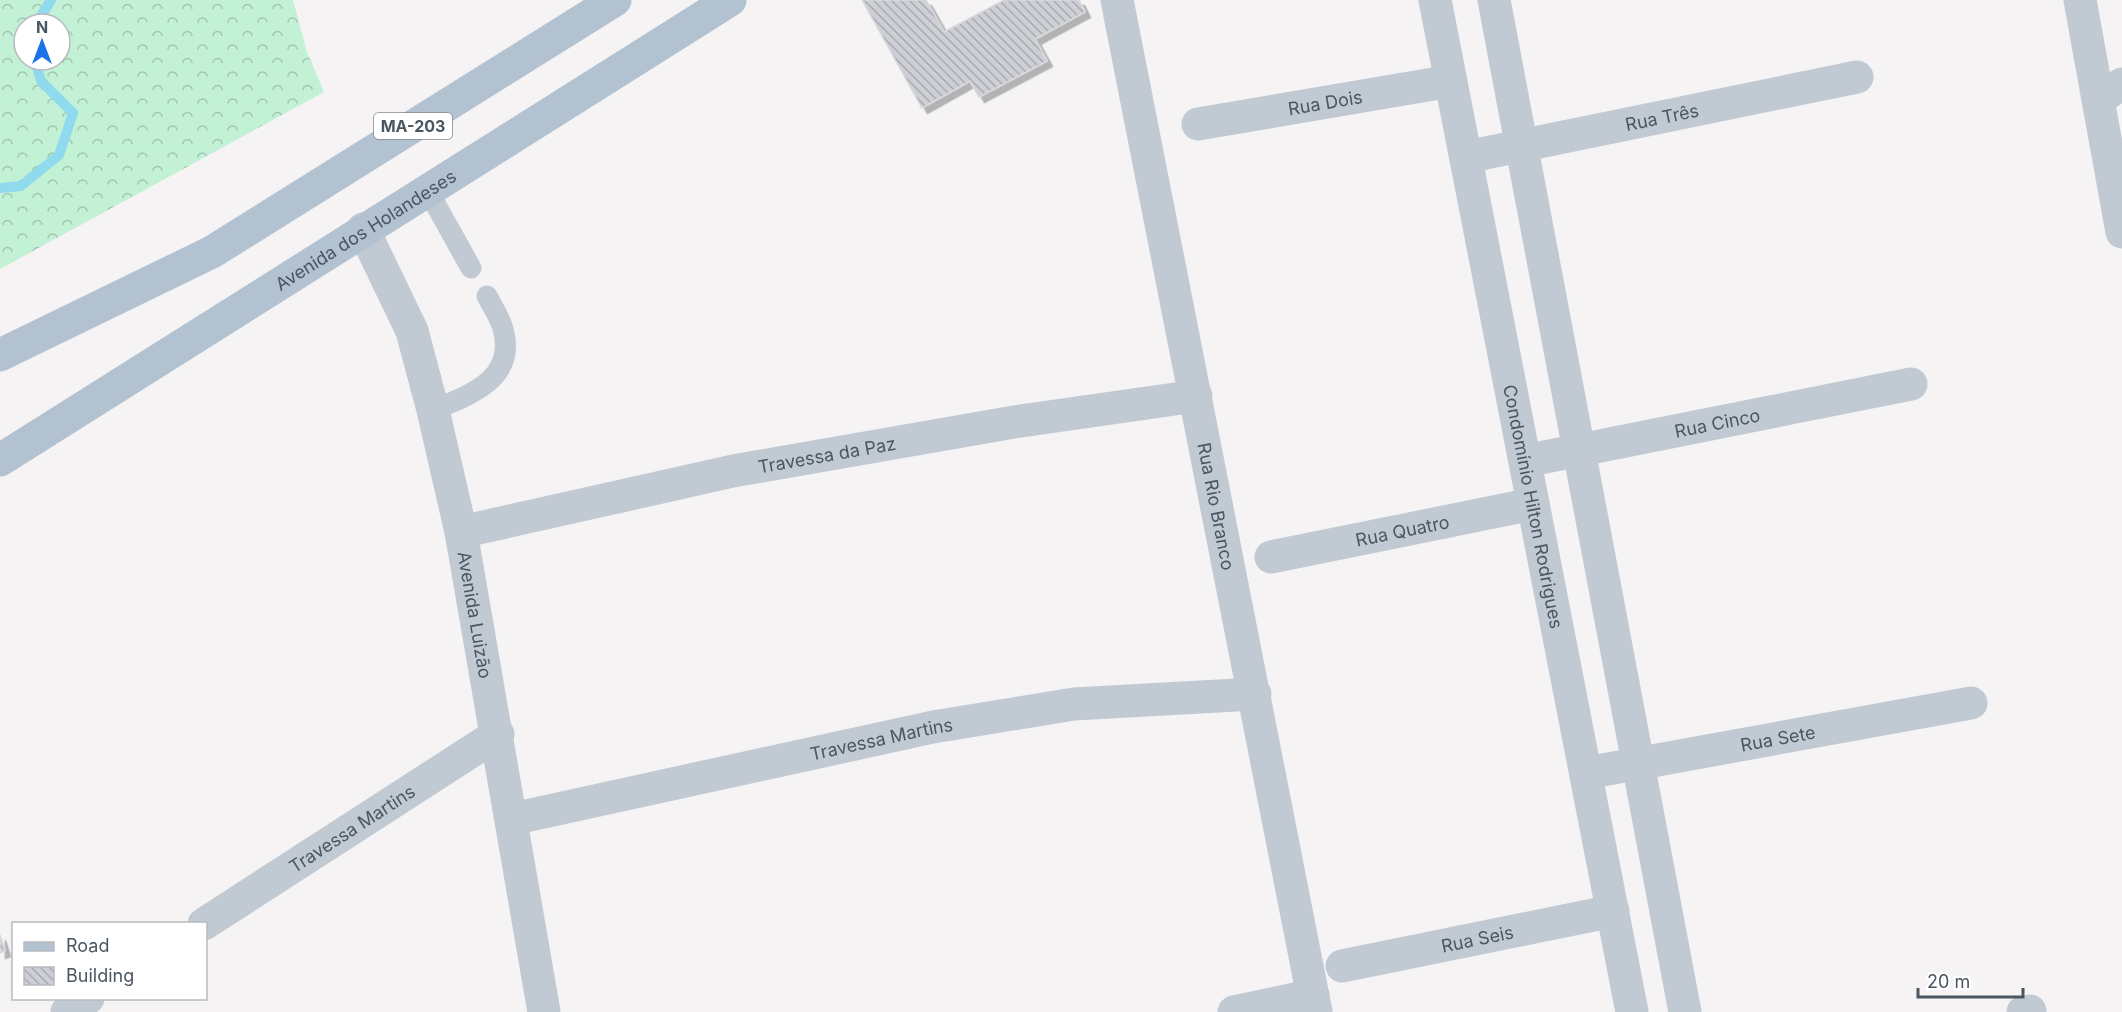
<svg xmlns="http://www.w3.org/2000/svg" width="2122" height="1012" font-family="Inter,sans-serif">
<style>
.forest{fill:url(#forest-crowns);fill-rule:evenodd}
.lines{fill:none;stroke-linecap:round;stroke-linejoin:round}
.stream{stroke:#90daee;stroke-width:10}
.building{fill:url(#building-back-hatch);stroke:#d7d9de;stroke-width:1.5;filter:url(#shadow)}
.service{stroke:#c1cad2;stroke-width:21}
.minor{stroke:#c1cad2;stroke-width:33}
.tertiary{stroke:#c1cad2;stroke-width:33}
.primary{stroke:#b3c2d1;stroke-width:33}
.labels{text-anchor:middle;dominant-baseline:central;stroke-width:4.5;stroke-linejoin:round;paint-order:stroke}
.shield{fill:#fff;stroke:#808990;stroke-width:1.5}
.shield-label{font-size:16px;font-weight:bold;fill:#4a5661}
.street-label{font-size:18px;fill:#4a5661;stroke:#fff}
</style>
<defs>
<pattern id="forest-crowns" width="20" height="18" patternUnits="userSpaceOnUse" patternTransform="scale(1.5)"><rect width="20" height="18" fill="#c3f1d5"/><path d="M2 6a3 3 0 1 1 6 0M12 15a3 3 0 1 1 6 0" fill="none" stroke="#a0c6b0"/></pattern>
<pattern id="building-back-hatch" width="6" height="6" patternUnits="userSpaceOnUse" patternTransform="scale(1.5)"><rect width="6" height="6" fill="#cdcfd5"/><path d="M-1 5l2 2M0 0l6 6M5-1l2 2" fill="none" stroke="#a8abb0"/></pattern>
<filter id="shadow"><feDropShadow dx="5.5" dy="5.5" stdDeviation="0" flood-color="#0004"/></filter>
</defs>
<rect width="100%" height="100%" fill="#f5f3f3"/>
<!-- forest -->
<path class="forest" d="M0,0H293L307,52L324,92L0,269ZM24,24H60V60H24Z"/>
<g class="lines">
<!-- stream -->
<g class="stream">
<path d="M36,24L51,0"/>
<path d="M0,188L21,186L59,155L73,113L41,81L35,60"/>
</g>
</g>
<!-- building -->
<g class="building">
<path d="M862,0H926L944,32L1004,0H1079L1085,12L1035,39L1047,61L979,97L970,81L922,108Z"/>
<path d="M0,935L5,951L0,953Z"/>
</g>
<g class="lines">
<!-- service -->
<g class="service">
<path d="M427,189L471,268"/>
<path d="M433,410C470,395 517,379 503,329C500,317 492,306 487,296"/>
</g>
<!-- minor -->
<g class="minor">
<path id="s1" d="M1117,0L1316,1012"/>
<path id="s2" d="M1435,0L1632,1012"/>
<path d="M1494,0L1685,1012"/>
<path d="M2098,99L2122,84"/>
<path id="s3" d="M1198,124L1451,81"/>
<path id="s4" d="M1466,157L1857,77"/>
<path id="s5" d="M1525,461L1911,384"/>
<path id="s6" d="M461,532L733,471L1014,422L1196,396"/>
<path id="s7" d="M1271,557L1533,504"/>
<path id="s8" d="M1586,773L1971,703"/>
<path id="s9" d="M512,819L933,727L1074,704L1255,694"/>
<path id="s10" d="M204,924L498,734"/>
<path id="s11" d="M1342,966L1613,911"/>
<path d="M67,1012L88,998"/>
<path d="M1234,1012L1313,995"/>
<path d="M2023,1012L2030,1011"/>
</g>
<!-- tertiary -->
<g class="tertiary">
<path d="M2080,0L2122,232"/>
<path id="s12" d="M363,229L412,331L433,410L461,532L544,1012"/>
</g>
<!-- primary -->
<g class="primary">
<path d="M0,355L212,252L615,0"/>
<path id="s13" d="M0,460L730,0"/>
</g>
</g>
<g class="labels">
<!-- shield labels -->
<rect class="shield" x="374" y="113" width="78" height="26" rx="4.5"/>
<g class="shield-label">
<text x="413" y="126">MA-203</text>
</g>
<!-- street labels -->
<g class="street-label">
<text stroke="none"><textPath href="#s3" startOffset="129">Rua Dois</textPath></text>
<text stroke="none"><textPath href="#s4" startOffset="200">Rua Três</textPath></text>
<text stroke="none"><textPath href="#s13" startOffset="432">Avenida dos Holandeses</textPath></text>
<text stroke="none"><textPath href="#s5" startOffset="196">Rua Cinco</textPath></text>
<text stroke="none"><textPath href="#s6" startOffset="374">Travessa da Paz</textPath></text>
<text stroke="none"><textPath href="#s1" startOffset="516">Rua Rio Branco</textPath></text>
<text stroke="none"><textPath href="#s2" startOffset="516">Condomínio Hilton Rodrigues</textPath></text>
<text stroke="none"><textPath href="#s7" startOffset="134">Rua Quatro</textPath></text>
<text stroke="none"><textPath href="#s12" startOffset="404">Avenida Luizão</textPath></text>
<text stroke="none"><textPath href="#s8" startOffset="195">Rua Sete</textPath></text>
<text stroke="none"><textPath href="#s9" startOffset="378">Travessa Martins</textPath></text>
<text stroke="none"><textPath href="#s10" startOffset="176">Travessa Martins</textPath></text>
<text stroke="none"><textPath href="#s11" startOffset="138">Rua Seis</textPath></text>
</g>
</g>
<!-- legend -->
<rect x="12" y="922" width="195" height="78" fill="#ffffff" stroke="#b7bbc0" stroke-width="1.5"/>
<rect x="24" y="942" width="30" height="9" fill="#b3c2d1" stroke="#b7bbc0" stroke-width="1.5"/>
<text x="66" y="952" font-size="18" fill="#4a5661">Road</text>
<rect x="24" y="967" width="30" height="18" fill="url(#building-back-hatch)" stroke="#b7bbc0" stroke-width="1.5"/>
<text x="66" y="982" font-size="18" fill="#4a5661">Building</text>
<!-- north arrow -->
<g transform="translate(42 42)"><circle r="28" fill="#ffffff" stroke="#b7bbc0" stroke-width="1.5"/>
<path d="M0-4.5L10 22L0 15L-10 22Z" fill="#1a73e8"/>
<text y="-9" font-size="16" font-weight="bold" text-anchor="middle" fill="#4a5661">N</text>
</g>
<!-- scale -->
<path d="M1918 988v9h105v-9" fill="none" stroke="#4a5661" stroke-width="3"/>
<text x="1927" y="988" font-size="18" fill="#4a5661" stroke="#ffffff" stroke-width="4.5" paint-order="stroke">20 m</text>
</svg>
